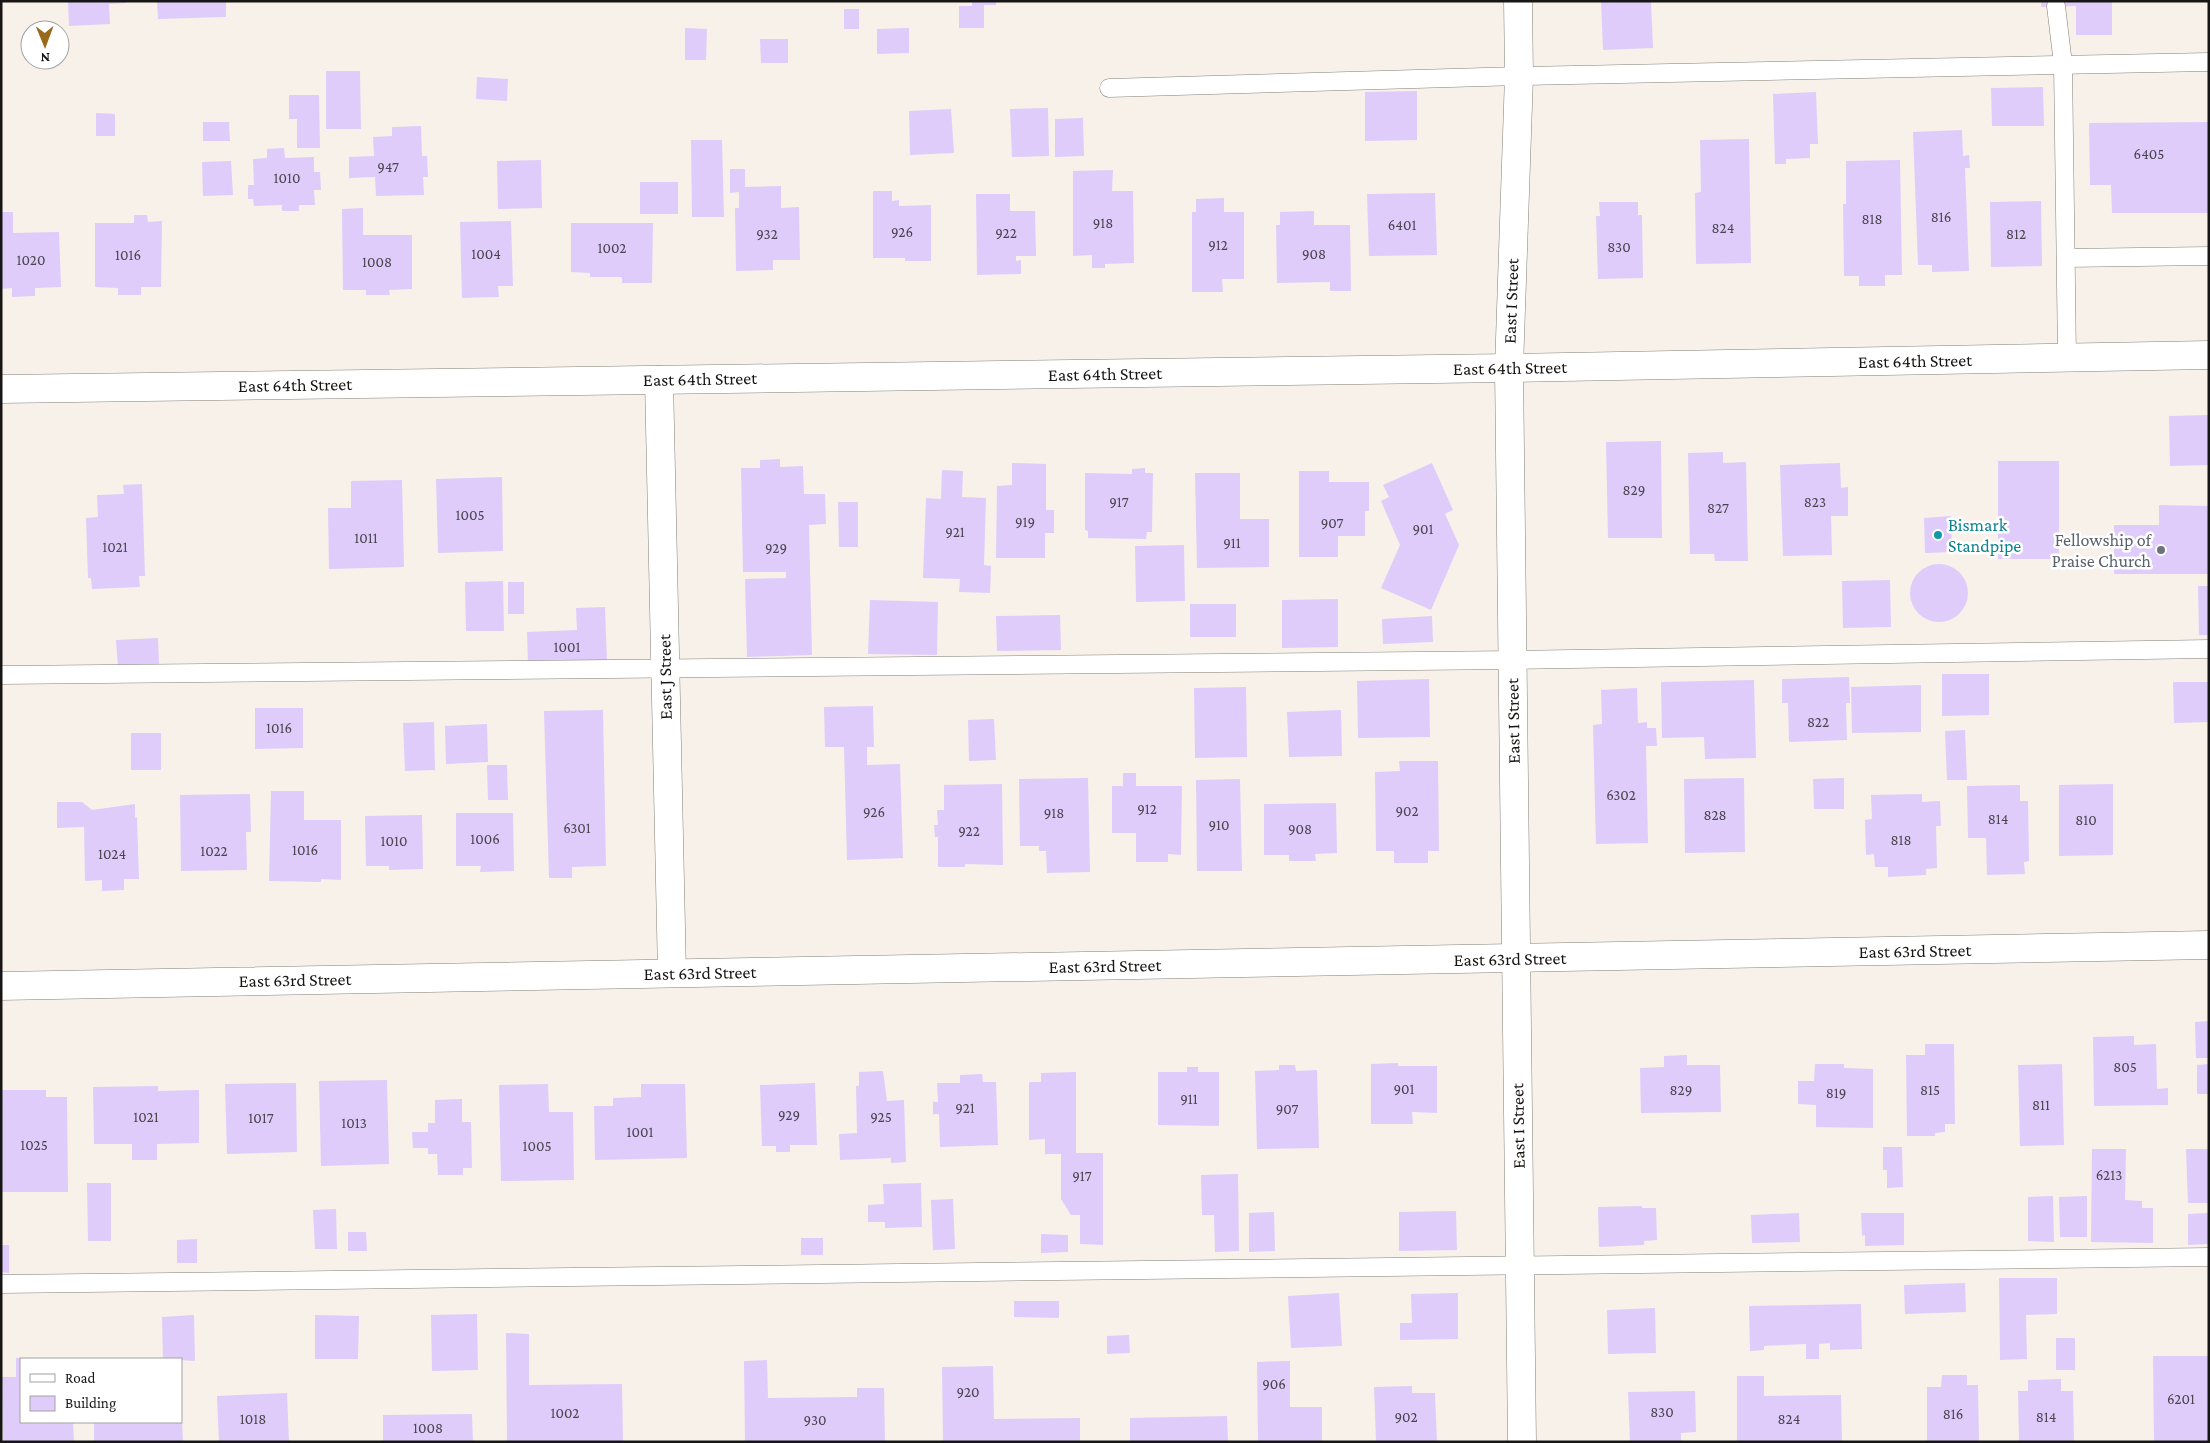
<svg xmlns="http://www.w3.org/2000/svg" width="2210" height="1443" font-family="'Crimson Pro',serif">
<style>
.building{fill:#dfccfb}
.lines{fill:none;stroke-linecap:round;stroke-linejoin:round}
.lane-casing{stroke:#858079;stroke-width:19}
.street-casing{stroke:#858079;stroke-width:29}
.secondary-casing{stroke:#858079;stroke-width:29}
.lane{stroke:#fff;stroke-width:18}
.street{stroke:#fff;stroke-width:28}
.secondary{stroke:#fff;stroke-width:28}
.culture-dot{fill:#0f9aa8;stroke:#fff;stroke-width:2}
.worship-dot{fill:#6b7280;stroke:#fff;stroke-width:2}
.labels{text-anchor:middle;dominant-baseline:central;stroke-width:5;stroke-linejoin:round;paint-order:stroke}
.number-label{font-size:15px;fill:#4a444e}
.street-label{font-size:18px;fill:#181614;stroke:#fff}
.culture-label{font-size:18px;fill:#0d838f;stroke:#fff;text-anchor:start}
.worship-label{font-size:18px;fill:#5b616d;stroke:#fff;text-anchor:end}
</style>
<rect width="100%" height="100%" fill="#f7f1ea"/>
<!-- building -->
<g class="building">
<path d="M68,1H126V3L109,4L110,24L69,26Z"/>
<path d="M157,1H226V17L158,19Z"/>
<path d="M972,1H996V5H984V28H959V6H972Z"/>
<path d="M1601,1H1651L1653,48L1603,50Z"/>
<path d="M2041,1H2112V35H2076V6L2041,7Z"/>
<rect x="844" y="9" width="15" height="20"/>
<path d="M685,28L707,29L706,60H685Z"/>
<path d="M909,28V53L877,54V29Z"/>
<path d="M760,39H788V63H761Z"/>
<path d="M326,71H360L361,129H326Z"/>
<path d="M477,77L508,79L507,101L476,99Z"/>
<path d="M2043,87L2044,126H1992L1991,88Z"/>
<path d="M1417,91V140L1365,141V92Z"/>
<path d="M1816,92L1818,144H1810V158L1786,159V164H1775L1773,94Z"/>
<path d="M289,95H319L320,148H297V119H289Z"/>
<path d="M1048,108L1049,156L1012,157L1010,109Z"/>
<path d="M951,109L954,153L910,155L909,111Z"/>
<path d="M96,113L115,114V136H96Z"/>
<path d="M1083,118L1084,156L1055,157V119Z"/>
<path d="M203,122H229L230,141H203Z"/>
<path d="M2209,122V213H2112L2111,185H2090L2089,123Z"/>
<path d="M421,126L422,156H427L428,177H423L424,195L376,196L375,177L349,178V157L374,156L373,137L392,136V127Z"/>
<path d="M1962,130L1963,156L1969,155L1970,168H1965L1969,271L1932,272V265H1918L1913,132Z"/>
<path d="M1749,139L1751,263L1696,264L1695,193L1701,192L1700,140Z"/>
<path d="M691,140H722L724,217H692Z"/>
<path d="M284,148L285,158L314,157V172H320L321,190H314L315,205H299V211H282V205L254,206L253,199H248V185H254L253,159L267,158V149Z"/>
<path d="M541,160L542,208L498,209L497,161Z"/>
<path d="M1900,160L1902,275H1885V286H1859V276H1844L1843,204H1846V161Z"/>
<path d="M231,161L233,195L203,196L202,162Z"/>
<path d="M730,169H745V187L781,186V208L799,207L800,260H773V270L736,271L735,208H739V192L730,193Z"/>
<path d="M1113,170L1112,191H1133L1134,263L1105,264V268H1092V255L1073,256V171Z"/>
<rect x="640" y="182" width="38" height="32"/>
<path d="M873,191H892V201L899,200V206L931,205V261H905V258H873Z"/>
<path d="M1435,193L1437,255L1369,256L1367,194Z"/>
<path d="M976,194H1010V211H1035L1036,256H1016V261L1021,260V274L977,275Z"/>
<path d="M1224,198V212H1244V279H1222L1223,292H1192V212H1196V199Z"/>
<path d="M2041,201L2042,266L1991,267L1990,202Z"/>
<path d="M1599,202H1638V215H1642L1643,278L1598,279L1596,216H1600Z"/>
<path d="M363,208V235H412V289L389,290L390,295H366V290H343L342,209Z"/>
<path d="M1314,211V225H1350L1351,291H1330V282L1277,283L1276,225H1280V212Z"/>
<path d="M1,212H13V233L59,232L61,287L35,288V296L12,297V288L1,289Z"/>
<path d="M134,215H147L148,222L162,221L161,287H141V295H118V288L95,287V223H134Z"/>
<path d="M511,221L513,286H498L499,297L462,298L460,222Z"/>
<path d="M571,223H653L652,283H622V277H590V273L571,272Z"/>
<path d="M2209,415L2208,465L2170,466L2169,416Z"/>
<path d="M1661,441L1662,538H1608L1606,442Z"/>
<path d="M1723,452V463L1746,462L1748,561H1715L1714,554H1690L1688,453Z"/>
<path d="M780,459V467L803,466L804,494H825L826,524L809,525L812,655L747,657L745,579L786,578V572H743L741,468H760V460Z"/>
<rect x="1998" y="461" width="61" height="98"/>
<path d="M1012,463L1046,464V510H1054V533H1045V558H996L997,486L1012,485Z"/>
<path d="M1432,463L1453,510L1445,514L1459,545L1431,610L1381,588L1400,545L1381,501L1389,497L1383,485Z"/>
<path d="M1840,463L1841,488L1848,487V516H1831L1832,555L1783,556L1780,465Z"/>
<path d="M1145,468V473H1153L1152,532H1147L1146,539L1088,538V531L1085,530V473L1132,474V469Z"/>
<path d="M942,470L963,471L962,497L986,498L984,565L991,566L990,593L959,592L960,579L923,578L926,498L941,499Z"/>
<path d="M1299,471H1329V482H1369V511H1365V536H1338V557H1299Z"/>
<path d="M1195,473H1240V519H1269V567L1197,568Z"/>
<path d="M502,477L503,551L438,553L436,479Z"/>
<path d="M402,480L404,567L329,569L328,508H351V481Z"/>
<path d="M142,484L145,576H139L140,587L92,589L91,578H88L86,518L98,517L97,495L124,494L123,485Z"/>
<path d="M838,502H858V547H839Z"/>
<path d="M2159,505L2209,506V574H2114V525H2159Z"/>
<path d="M1951,516L1952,552L1925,553L1924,518Z"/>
<path d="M1184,545L1185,601L1136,602L1135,546Z"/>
<circle cx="1939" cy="593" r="29"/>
<path d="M1890,580L1891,627L1843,628L1842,581Z"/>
<path d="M503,581L504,631H466L465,582Z"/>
<rect x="508" y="582" width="16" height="32"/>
<path d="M2198,586H2209V635H2199Z"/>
<path d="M1338,599V647L1282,648V600Z"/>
<path d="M870,600L938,602L937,655L868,654Z"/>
<rect x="1190" y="604" width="46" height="33"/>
<path d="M605,607L607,663L528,664L527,632L577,630L576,608Z"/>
<path d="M1060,615L1061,650L997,651L996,616Z"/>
<path d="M1432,616L1433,642L1383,644L1382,619Z"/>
<path d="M158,638L159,664L118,666L116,640Z"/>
<path d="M1942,674H1989V715L1942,716Z"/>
<path d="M1849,677L1850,703H1846L1847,740L1789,742L1788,703H1782V679Z"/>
<path d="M1429,679L1430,737L1358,738L1357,681Z"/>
<path d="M1754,680L1756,758L1705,759L1704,737L1662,738L1661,682Z"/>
<path d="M2173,682H2209V722L2174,723Z"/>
<path d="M1921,685V732L1852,733L1851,687Z"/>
<path d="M1246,687L1247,757L1195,758L1194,688Z"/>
<path d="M1637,688L1638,723L1647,722V728H1656L1657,746H1646L1648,843L1596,844L1593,725L1602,724L1601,690Z"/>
<path d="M873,706L874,747H867V765L900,764L903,858L847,860L844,747H825L824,707Z"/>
<path d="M255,708H303V748L255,749Z"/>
<path d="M603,710L606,866L572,867V878H549L544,711Z"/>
<path d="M1341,710L1342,756L1289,757L1287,712Z"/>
<path d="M994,719L996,760L969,761L968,720Z"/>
<path d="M434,722L435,770L405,771L403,723Z"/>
<path d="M487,724L488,762L446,764L445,726Z"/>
<path d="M1965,730L1967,780H1947L1945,731Z"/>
<rect x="131" y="733" width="30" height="37"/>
<path d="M1399,761H1438L1439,851H1428V863H1394V851H1376L1375,772L1400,771Z"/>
<path d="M487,765H507L508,800H488Z"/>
<path d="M1123,773H1136V786H1182L1181,855L1168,854V862H1136V833H1112V786H1123Z"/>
<path d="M1088,778L1090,872L1047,873L1046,851H1039V846H1020L1019,779Z"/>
<path d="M1744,778L1745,852L1685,853L1684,779Z"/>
<path d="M1844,778V809H1814L1813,779Z"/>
<path d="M1240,779L1242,871H1197L1196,780Z"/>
<path d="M1002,784L1003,865L965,864V867H938V837H935L934,825H938L937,810H944V785Z"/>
<path d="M2113,784V855L2059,856V785Z"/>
<path d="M2020,785V801H2028L2029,861L2024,862L2025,874L1987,875L1986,838H1968L1967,786Z"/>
<path d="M271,791H304V820H341V880L321,879V882L269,881Z"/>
<path d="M250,794L251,832H246L247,870L181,871L180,795Z"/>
<path d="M1922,794V802L1940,801L1941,826H1936L1937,868L1926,869V875L1888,877V867H1875L1874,854L1866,855L1865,820L1872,819L1871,795Z"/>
<path d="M57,802H82L92,810L135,804V818L137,817L139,879H124V890L102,891V880L85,881L84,827L57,828Z"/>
<path d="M1336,803L1337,853L1315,854L1316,861H1289V855H1264V804Z"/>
<path d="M456,813H513L514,871L480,872L481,866H456Z"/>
<path d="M422,815L423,869L389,870V866H366L365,816Z"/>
<path d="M2209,1021V1058H2196L2195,1022Z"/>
<path d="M2134,1036V1045L2156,1044L2157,1089L2168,1088V1105L2094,1106L2093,1037Z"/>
<path d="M1925,1044H1954L1955,1124H1945V1132L1935,1133V1136H1907L1906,1055H1925Z"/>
<path d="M1687,1055V1065H1720L1721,1112L1641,1113L1640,1068L1664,1067V1056Z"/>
<path d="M1398,1063V1066H1437V1113L1412,1112L1413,1124H1371V1064Z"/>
<path d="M1815,1064H1844V1068L1873,1069V1128L1816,1127V1105L1798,1104V1081H1814Z"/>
<path d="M2062,1064L2064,1145L2020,1146L2018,1065Z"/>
<path d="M2209,1064V1094H2197V1065Z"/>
<path d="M1279,1065H1295L1296,1071L1317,1070L1319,1148L1257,1149L1255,1071L1279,1070Z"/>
<path d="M1187,1067H1198V1072H1219V1126L1158,1125V1072H1187Z"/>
<path d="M883,1071L887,1101L904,1100L906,1162L891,1163V1158L840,1160L839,1134L857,1133L856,1086H859V1072Z"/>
<path d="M1076,1072V1153H1103V1245L1080,1244V1215H1071L1061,1199V1154H1045V1139L1029,1140V1082H1041V1073Z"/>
<path d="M982,1074L983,1082H996L998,1145L940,1147L939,1114H933V1102H938L937,1083H960V1075Z"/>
<path d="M387,1080L389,1164L321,1166L319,1081Z"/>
<path d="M296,1083L297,1152L227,1154L225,1084Z"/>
<path d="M815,1083L817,1145H790V1152H776V1146H762L760,1085Z"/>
<path d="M548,1084L549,1112H573L574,1180L501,1181L499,1085Z"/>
<path d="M641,1084H685L687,1158L595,1160L594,1106H613V1098L641,1097Z"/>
<path d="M158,1086V1091L199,1090V1143L157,1144V1160H132V1144H94L93,1087Z"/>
<path d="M1,1090H46V1097H67L68,1192H1Z"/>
<path d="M462,1099V1122H471L472,1168H463V1175H438L437,1154H428V1148H413L412,1132H428V1123H435V1100Z"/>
<path d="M1883,1147H1902L1903,1187L1887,1188V1170H1883Z"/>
<path d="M2092,1149H2126L2125,1200L2142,1201V1208H2153V1243L2091,1242Z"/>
<path d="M2186,1149H2209V1203H2188Z"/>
<path d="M1238,1174L1239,1251L1215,1252L1214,1215H1202L1201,1175Z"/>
<path d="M87,1183H111V1241H88Z"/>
<path d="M921,1183L922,1227L885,1228V1222H868V1205L884,1204L883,1184Z"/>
<path d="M2053,1196L2054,1242L2028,1241V1197Z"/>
<path d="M2087,1196V1237H2060L2059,1197Z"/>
<path d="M953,1199L955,1249L933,1250L931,1200Z"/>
<path d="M1642,1206V1208H1656L1657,1240L1644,1241V1245L1599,1247L1598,1207Z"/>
<path d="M336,1209L337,1249H315L313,1210Z"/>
<path d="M1456,1211L1457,1250L1399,1251V1212Z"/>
<path d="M1274,1212L1275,1251L1249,1252V1213Z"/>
<path d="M1799,1213L1800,1242L1752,1243L1751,1215Z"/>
<path d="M1861,1213H1904V1245L1865,1246V1235L1862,1236Z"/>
<path d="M2209,1213V1244L2188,1245V1214Z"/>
<path d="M348,1232H366L367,1251H348Z"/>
<path d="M1041,1234L1068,1235V1252L1041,1253Z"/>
<rect x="801" y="1238" width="22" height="17"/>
<path d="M197,1239V1263H177V1240Z"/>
<path d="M1,1245H9V1273L1,1272Z"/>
<path d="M1999,1278H2057V1314L2026,1315L2027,1359L2000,1360Z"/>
<path d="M1965,1283L1966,1312L1905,1314L1904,1285Z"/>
<path d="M1339,1293L1342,1346L1291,1348L1288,1296Z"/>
<path d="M1458,1293V1339L1400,1340V1323H1412L1411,1294Z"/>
<path d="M1014,1301H1059V1318L1014,1317Z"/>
<path d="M1861,1304L1862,1349L1830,1350V1343L1819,1344V1359H1806V1344L1764,1346V1350L1750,1351L1749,1306Z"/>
<path d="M1655,1308L1656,1353L1608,1354L1607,1310Z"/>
<path d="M477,1314L478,1370L432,1371L431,1315Z"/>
<path d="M194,1315L195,1361L163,1359L162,1317Z"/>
<path d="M315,1315L359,1316L358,1359H315Z"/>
<path d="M506,1333L529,1334V1385L622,1384L623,1442H507Z"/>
<path d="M1129,1335L1130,1353L1107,1354V1336Z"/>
<rect x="2056" y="1338" width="19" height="32"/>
<path d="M2153,1356H2209V1442H2154Z"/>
<path d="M16,1358H21V1422H73L74,1442H3L2,1377H16Z"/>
<path d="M767,1360L768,1398L857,1397V1388H884L885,1442H745L744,1361Z"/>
<path d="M1290,1361V1407H1322V1442H1258L1257,1362Z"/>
<path d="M993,1366L994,1419L1080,1418V1442H943L942,1367Z"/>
<path d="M1942,1375H1967V1385H1978L1979,1442H1927V1387H1941Z"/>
<path d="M1737,1376H1764V1396L1841,1395L1842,1442H1737Z"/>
<path d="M2061,1379V1391H2073L2074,1442H2019L2018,1391H2028V1380Z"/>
<path d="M1412,1386V1393H1435L1437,1442H1376L1374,1387Z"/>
<path d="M1695,1391L1696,1432L1681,1433V1442H1630L1628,1392Z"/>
<path d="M287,1393L289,1442H219L217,1396Z"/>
<path d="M472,1414L473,1442H383V1415Z"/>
<path d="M1227,1416L1228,1442H1130V1418Z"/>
<path d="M94,1422H182L183,1442H94Z"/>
</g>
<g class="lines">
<!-- lane casing -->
<g class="lane-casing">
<g id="lane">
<path d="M2056,6L2063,64L2067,358"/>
<path d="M1109,88L1519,76L2209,62"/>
<path d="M2066,258L2209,256"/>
<path d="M1,675L1513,660L2209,649"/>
<path d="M1,1284L2209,1257"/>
</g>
</g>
<!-- street casing -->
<g class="street-casing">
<g id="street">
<path d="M1518,1L1519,76L1509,368L1522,1442"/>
<path d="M659,380L672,973"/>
<path d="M1,986L2209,945"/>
</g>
</g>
<!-- secondary casing -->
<g class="secondary-casing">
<path id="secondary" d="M1,389L1509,368L2209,355"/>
</g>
<!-- lane -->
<use href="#lane" class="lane"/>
<!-- street -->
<use href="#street" class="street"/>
<!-- secondary -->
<use href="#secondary" class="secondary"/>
</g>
<!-- markers -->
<circle class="culture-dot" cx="1938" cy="535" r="5"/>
<circle class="worship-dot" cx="2161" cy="550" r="5"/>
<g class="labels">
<!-- number labels -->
<g class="number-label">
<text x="2149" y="154">6405</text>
<text x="388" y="167">947</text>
<text x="287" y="178">1010</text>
<text x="1941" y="217">816</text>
<text x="1872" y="219">818</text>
<text x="1103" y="223">918</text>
<text x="1402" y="225">6401</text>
<text x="1723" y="228">824</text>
<text x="902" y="232">926</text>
<text x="1006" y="233">922</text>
<text x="767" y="234">932</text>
<text x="2016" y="234">812</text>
<text x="1218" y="245">912</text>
<text x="1619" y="247">830</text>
<text x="612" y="248">1002</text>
<text x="486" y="254">1004</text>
<text x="1314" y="254">908</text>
<text x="128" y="255">1016</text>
<text x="31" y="260">1020</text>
<text x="377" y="262">1008</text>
<text x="1634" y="490">829</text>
<text x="1119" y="502">917</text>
<text x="1815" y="502">823</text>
<text x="1718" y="508">827</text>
<text x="470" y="515">1005</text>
<text x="1025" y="522">919</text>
<text x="1332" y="523">907</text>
<text x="1423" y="529">901</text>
<text x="955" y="532">921</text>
<text x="366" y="538">1011</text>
<text x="1232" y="543">911</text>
<text x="115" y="547">1021</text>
<text x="776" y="548">929</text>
<text x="567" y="647">1001</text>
<text x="1818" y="722">822</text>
<text x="279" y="728">1016</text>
<text x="1621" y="795">6302</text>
<text x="1147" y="809">912</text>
<text x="1407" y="811">902</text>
<text x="874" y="812">926</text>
<text x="1054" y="813">918</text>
<text x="1715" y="815">828</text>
<text x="1998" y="819">814</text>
<text x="2086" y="820">810</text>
<text x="1219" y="825">910</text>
<text x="577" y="828">6301</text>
<text x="1300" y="829">908</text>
<text x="969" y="831">922</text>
<text x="485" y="839">1006</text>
<text x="1901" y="840">818</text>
<text x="394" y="841">1010</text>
<text x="305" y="850">1016</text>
<text x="214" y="851">1022</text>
<text x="112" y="854">1024</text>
<text x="2125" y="1067">805</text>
<text x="1404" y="1089">901</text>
<text x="1681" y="1090">829</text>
<text x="1930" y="1090">815</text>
<text x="1836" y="1093">819</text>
<text x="1189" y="1099">911</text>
<text x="2041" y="1105">811</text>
<text x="965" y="1108">921</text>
<text x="1287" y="1109">907</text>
<text x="789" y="1115">929</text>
<text x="146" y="1117">1021</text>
<text x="881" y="1117">925</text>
<text x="261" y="1118">1017</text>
<text x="354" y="1123">1013</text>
<text x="640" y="1132">1001</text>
<text x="34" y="1145">1025</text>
<text x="537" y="1146">1005</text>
<text x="2109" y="1175">6213</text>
<text x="1082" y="1176">917</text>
<text x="1274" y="1384">906</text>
<text x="968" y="1392">920</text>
<text x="2181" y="1399">6201</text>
<text x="1662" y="1412">830</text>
<text x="565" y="1413">1002</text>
<text x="1953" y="1414">816</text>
<text x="1406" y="1417">902</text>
<text x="2046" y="1417">814</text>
<text x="253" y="1419">1018</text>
<text x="1789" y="1419">824</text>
<text x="815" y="1420">930</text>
<text x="428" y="1428">1008</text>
</g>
<!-- street labels -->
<g class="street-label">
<text transform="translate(1511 301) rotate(-88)">East I Street</text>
<text transform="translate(1915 361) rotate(-1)">East 64th Street</text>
<text transform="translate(1510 368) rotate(-1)">East 64th Street</text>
<text transform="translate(1105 374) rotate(-1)">East 64th Street</text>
<text transform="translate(700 379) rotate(-1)">East 64th Street</text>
<text transform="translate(295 385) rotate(-1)">East 64th Street</text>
<text transform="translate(665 677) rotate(-91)">East J Street</text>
<text transform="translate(1513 721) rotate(-91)">East I Street</text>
<text transform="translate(1915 951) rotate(-1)">East 63rd Street</text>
<text transform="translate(1510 959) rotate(-1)">East 63rd Street</text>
<text transform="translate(1105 966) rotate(-1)">East 63rd Street</text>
<text transform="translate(700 973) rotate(-1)">East 63rd Street</text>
<text transform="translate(295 980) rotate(-1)">East 63rd Street</text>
<text transform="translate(1518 1126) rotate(-91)">East I Street</text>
</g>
<!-- culture labels -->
<g class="culture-label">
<text x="1948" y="525">Bismark<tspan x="1948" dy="21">Standpipe</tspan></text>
</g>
<!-- worship labels -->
<g class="worship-label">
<text x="2151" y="540">Fellowship of<tspan x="2151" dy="21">Praise Church</tspan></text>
</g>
</g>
<!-- border -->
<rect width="2210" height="1443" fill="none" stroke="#181614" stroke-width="5"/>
<!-- legend -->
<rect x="20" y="1358" width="162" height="65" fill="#ffffff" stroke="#a3a2a1"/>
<rect x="30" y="1374" width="25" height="8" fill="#ffffff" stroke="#a3a2a1"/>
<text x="65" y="1383" font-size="15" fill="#181614">Road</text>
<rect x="30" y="1396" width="25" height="15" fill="#dfccfb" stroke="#a3a2a1"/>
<text x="65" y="1408" font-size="15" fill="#181614">Building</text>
<!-- north arrow -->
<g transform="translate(45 45) rotate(179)"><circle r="24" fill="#ffffff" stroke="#a3a2a1"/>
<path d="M0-4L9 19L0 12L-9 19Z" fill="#986a19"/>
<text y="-8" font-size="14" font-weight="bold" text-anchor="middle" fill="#181614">N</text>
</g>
</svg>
